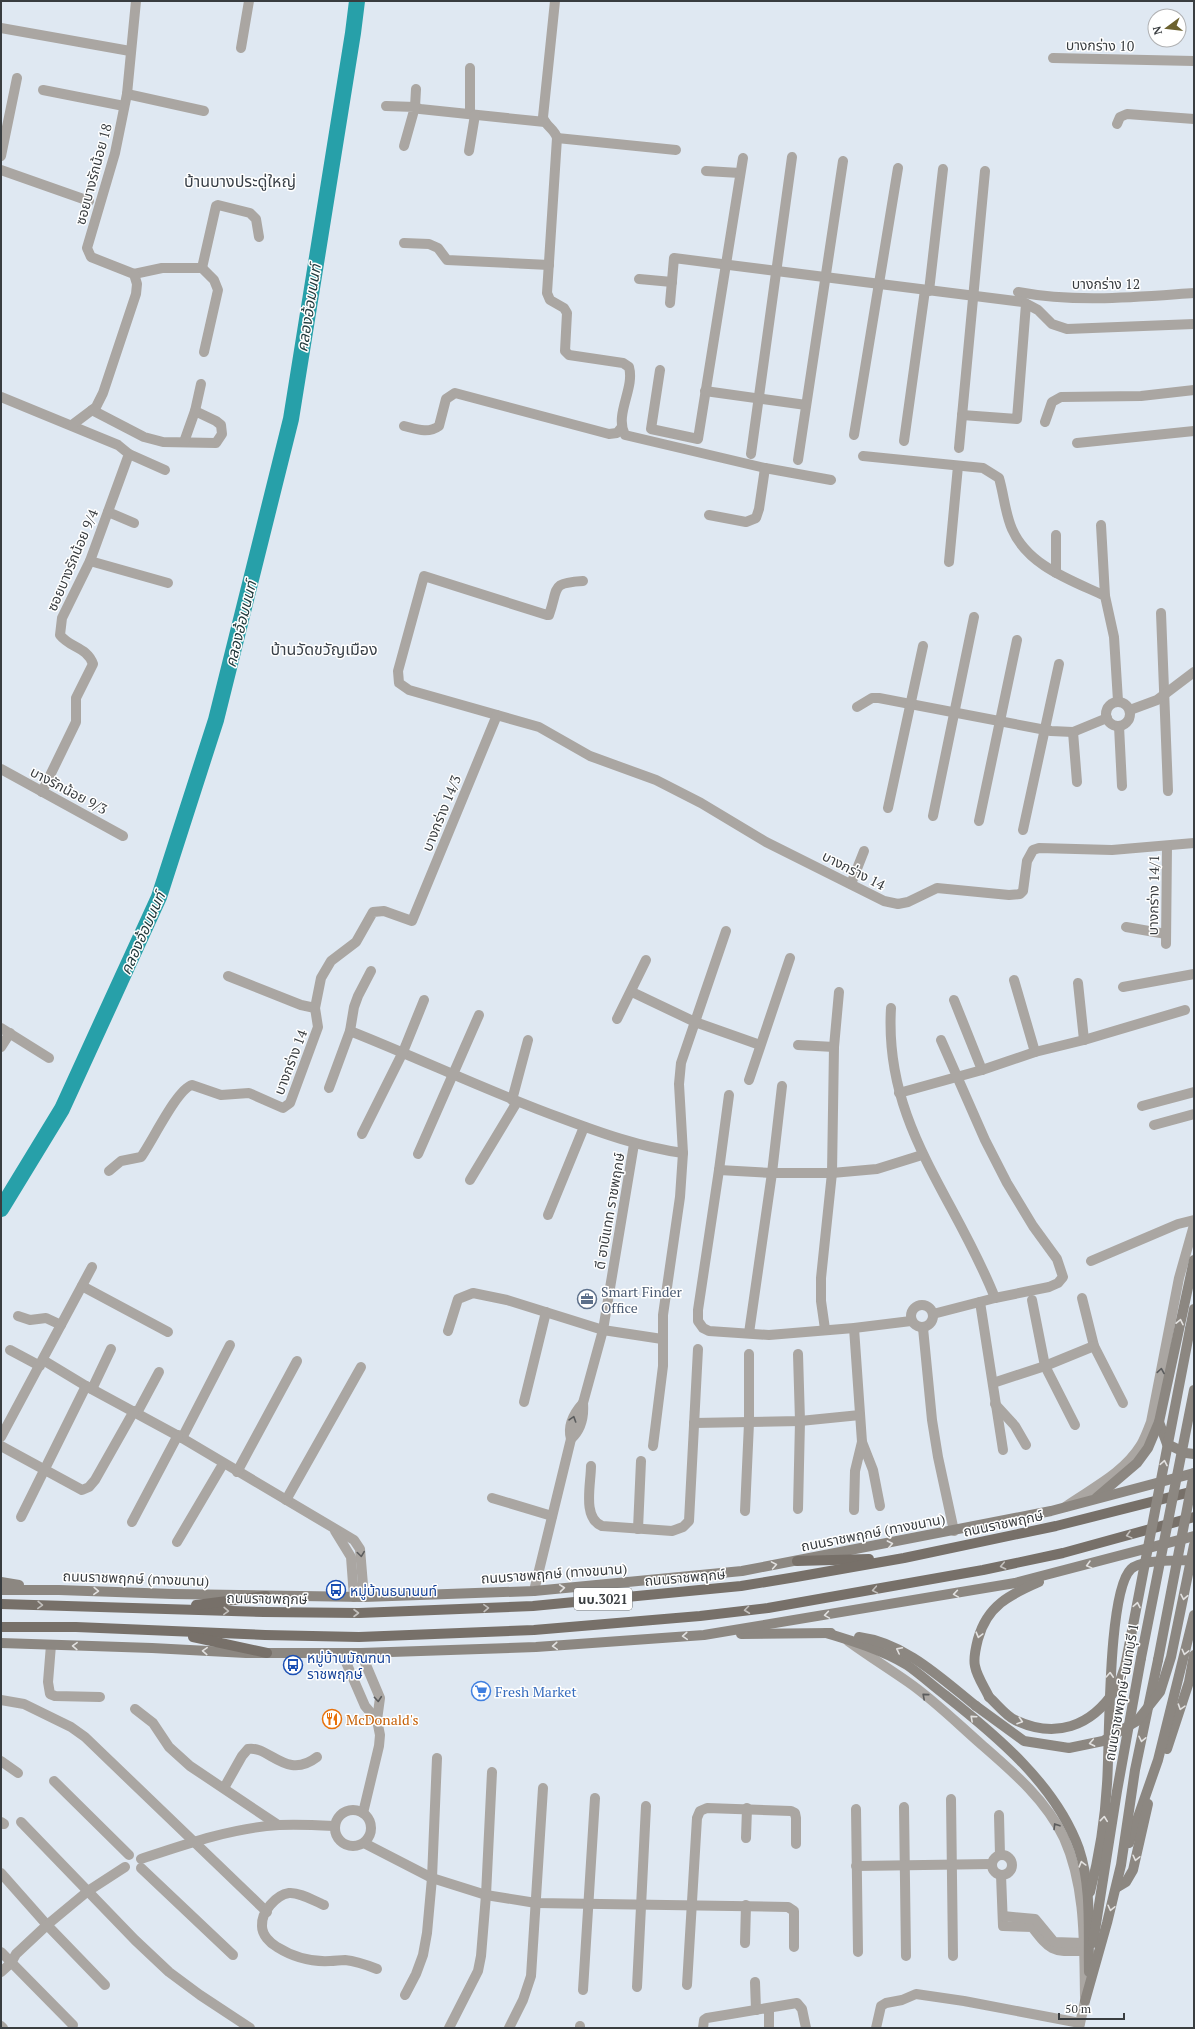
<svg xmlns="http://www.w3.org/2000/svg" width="1195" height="2029" font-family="'PT Serif','Noto Sans Thai',serif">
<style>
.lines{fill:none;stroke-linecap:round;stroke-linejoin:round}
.river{stroke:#27a0a9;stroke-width:16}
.minor{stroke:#aaa6a2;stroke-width:10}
.tertiary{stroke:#aaa6a2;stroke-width:10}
.secondary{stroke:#8c8781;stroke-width:10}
.primary{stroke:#777069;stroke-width:10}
.secondary-bridge{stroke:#8c8781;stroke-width:10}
.oneway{stroke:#e2e1e0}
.oneway2{stroke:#5b5c5d}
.oneway3{stroke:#c2bfbc}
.labels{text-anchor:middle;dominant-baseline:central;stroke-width:3;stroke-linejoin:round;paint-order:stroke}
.shield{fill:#fff;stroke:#747779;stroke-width:1}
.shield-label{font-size:13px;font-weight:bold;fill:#393d40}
.street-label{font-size:14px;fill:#393d40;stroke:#fff}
.service-label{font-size:14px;fill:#4e5e75;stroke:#fff;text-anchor:start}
.transit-label{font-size:14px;fill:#164399;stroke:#fff;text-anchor:start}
.shop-label{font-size:14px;fill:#366cbe;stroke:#fff;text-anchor:start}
.food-label{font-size:14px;fill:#c56008;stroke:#fff;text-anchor:start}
.water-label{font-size:15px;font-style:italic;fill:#213a3c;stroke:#fff}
.quarter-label{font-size:16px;fill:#3a4149;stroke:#fff}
</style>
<rect width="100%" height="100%" fill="#dfe8f2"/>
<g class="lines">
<!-- river -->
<path class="river" d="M1,1209L62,1109L159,897L216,720L291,419L353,33L357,1"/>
<!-- minor -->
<g class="minor">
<path d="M555,1L543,117C545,126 555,129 557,138L547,293L550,300L564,308L567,313L565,351L569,355L623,363L629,367C635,389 614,414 625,435L765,468"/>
<path d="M1,28L130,51"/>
<path d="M241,48L249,1"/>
<path d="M1053,58L1194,61"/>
<path d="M470,68V114"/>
<path d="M416,89L415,107L420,109L545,122"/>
<path d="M43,90L124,106"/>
<path d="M127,94L204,111"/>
<path d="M386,106L415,107L404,146"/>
<path d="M1117,124L1120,117L1127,114L1194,119"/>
<path d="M557,138L676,150"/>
<path d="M469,151L475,115"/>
<path d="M1,156L17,78"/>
<path d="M1,170L89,201"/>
<path d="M706,171L740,173"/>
<path d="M404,243L429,244L438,248L447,260L549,265"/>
<path d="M202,268L214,280L218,290L204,352"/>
<path d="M134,274L162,268H202L216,206L218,205L250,213L256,219L259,237"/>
<path d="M639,279L672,282"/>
<path d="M929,291L943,169"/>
<path d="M1018,292C1077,303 1136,297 1194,293"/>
<path d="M670,303L674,258L1023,302L1038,310L1052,324L1067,329L1194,324"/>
<path d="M660,370L651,429L698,439L743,158"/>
<path d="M705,391L806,405"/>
<path d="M1,397L118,445L129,454L90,561L62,618L60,635C70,648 87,647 93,664L76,698V722L42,792"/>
<path d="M92,410L144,437L163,442L216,443L222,434L221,425L216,421L195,411L201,384"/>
<path d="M962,415L1017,419L1026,304"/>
<path d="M1045,422L1052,402L1061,397L1141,396L1194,390"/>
<path d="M72,425L96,407L103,393L136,294L137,284L134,274L91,257L87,248L115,153L127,94L136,1"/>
<path d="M404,426C416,429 428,434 439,426L446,399L455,393L609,434L617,433L621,428"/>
<path d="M854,435L898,168"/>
<path d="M904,441L925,290"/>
<path d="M184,442L195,411"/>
<path d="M1077,443L1194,431"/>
<path d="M959,448L985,171"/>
<path d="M129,454L165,470"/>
<path d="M751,454L792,157"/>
<path d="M863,456L983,468L999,478C1004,495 1005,513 1012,529C1028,566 1071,580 1105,596L1114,637L1118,701"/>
<path d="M798,460L843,161"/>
<path d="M108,512L134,523"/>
<path d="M709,515L746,522L756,518L759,509L765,468L831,480"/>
<path d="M1101,525L1105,596"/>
<path d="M1056,535V573"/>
<path d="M90,561L168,583"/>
<path d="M949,562L958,466"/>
<path d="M583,581C550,583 559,587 549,615H547L424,576L398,671L399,683L409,690L539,727L590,756L656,780L701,803L766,842L884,901L898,904L908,902L937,888L1009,895L1020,894L1023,891L1027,861L1033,850L1039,848L1112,850L1194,843"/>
<path d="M1161,613L1168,791"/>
<circle cx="1118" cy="714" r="12"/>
<path d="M857,707L872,698H879L1051,731L1073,732L1107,718"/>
<path d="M1130,710L1157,700L1194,672"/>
<path d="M1119,726L1122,786"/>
<path d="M1073,732L1077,782"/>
<path d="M1,769L123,836"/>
<path d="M888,808L923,646"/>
<path d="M933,816L974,617"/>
<path d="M979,821L1017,640"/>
<path d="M1023,830L1059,664"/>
<path d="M851,884L864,851"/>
<path d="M1126,927L1166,934"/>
<path d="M1166,944L1167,846"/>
<path d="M228,976L301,1005L315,1008"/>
<path d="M1014,980L1035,1052"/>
<path d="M1078,983L1084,1040"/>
<path d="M1123,987L1194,974"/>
<path d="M632,992L695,1022L760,1045"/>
<path d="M954,1000L982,1070"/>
<path d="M891,1008C884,1125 955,1196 995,1298"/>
<path d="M617,1019L646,960"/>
<path d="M1,1028L49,1058"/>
<path d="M350,1031C421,1059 489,1092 561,1118C601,1133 640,1147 683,1153"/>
<path d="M798,1045L834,1047"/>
<path d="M1,1047L10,1033"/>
<path d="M749,1080L790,958"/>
<path d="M329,1088L350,1031L354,1007L358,996L371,971"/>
<path d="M899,1093L982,1070L1035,1052L1084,1040L1185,1010"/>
<path d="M729,1095L719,1170L698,1310V1321L703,1328L709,1331L769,1335L854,1328L911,1321"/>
<path d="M512,1100L528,1040"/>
<path d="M1142,1106L1194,1092"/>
<path d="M1154,1125L1194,1114"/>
<path d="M362,1134L403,1052L424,1000"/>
<path d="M418,1154L479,1015"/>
<path d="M719,1170L772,1173H832L877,1169L922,1155"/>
<path d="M109,1171L121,1161L141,1157C152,1142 177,1089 192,1085L221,1095L249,1093L283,1108L290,1103L318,1027L315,1008L321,978L331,961L356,942L373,912L384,911L412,921L497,715"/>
<path d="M470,1180L517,1102"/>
<path d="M548,1215L584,1127"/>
<path d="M1091,1261L1178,1224L1194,1220"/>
<path d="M82,1286L168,1332"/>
<path d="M1082,1298L1094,1346L1123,1403"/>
<path d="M1032,1300L1045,1366L1075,1425"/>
<path d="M980,1302L1003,1450"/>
<circle cx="922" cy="1316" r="11"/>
<path d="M933,1314L995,1298L1049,1287L1058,1283L1063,1277L1057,1259L1033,1226L1007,1183L985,1140L941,1040"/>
<path d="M18,1316L30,1320L46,1318L61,1325"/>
<path d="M854,1328L862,1442L873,1470L880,1506"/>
<path d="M923,1328L932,1420L938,1457L954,1531"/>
<path d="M825,1329L821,1301V1278L832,1173L834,1047L839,992"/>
<path d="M448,1331L458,1299L473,1293L507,1300L603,1330L662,1339"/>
<path d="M749,1333L772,1173L782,1086"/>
<path d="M10,1350L40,1366"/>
<path d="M798,1354L800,1421L798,1509"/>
<path d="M43,1360L86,1386L182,1438L354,1540L360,1549L364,1597"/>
<path d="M993,1383L1045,1366L1094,1346"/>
<path d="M92,1389L111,1349"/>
<path d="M524,1402L546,1312"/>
<path d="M995,1404L1015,1426L1026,1445"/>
<path d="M137,1413L159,1372"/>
<path d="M694,1423L800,1421L860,1415"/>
<path d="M1,1437L92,1267"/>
<path d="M182,1438L230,1345"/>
<path d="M571,1439C567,1425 574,1413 583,1403"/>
<path d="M1,1446L82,1490L89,1487L95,1480L134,1411"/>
<path d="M653,1446L663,1366V1315L680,1197L683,1153L679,1084L681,1063L726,931"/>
<path d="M591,1466C591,1484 582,1518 602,1526L672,1531L683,1527L689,1521L698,1349"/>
<path d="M237,1472L297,1361"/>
<path d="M492,1498L552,1516"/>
<path d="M286,1500L361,1367"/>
<path d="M1065,1507C1092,1488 1123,1474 1141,1445C1145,1438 1148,1430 1151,1422L1179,1278L1194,1225"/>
<path d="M854,1510L855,1471L862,1442"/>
<path d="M745,1511L749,1423V1354"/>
<path d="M21,1517L86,1386"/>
<path d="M132,1522L178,1435"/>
<path d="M638,1529L641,1461"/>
<path d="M335,1531L351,1557L354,1597"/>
<path d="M177,1542L223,1464"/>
<path d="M534,1591L571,1439C582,1429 584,1416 583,1403L603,1330L634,1144"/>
<path d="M848,1641C867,1655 888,1668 908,1682C934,1700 958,1724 982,1745C1013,1772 1046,1800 1064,1838C1086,1887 1084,1944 1085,1997"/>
<path d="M51,1645L48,1682L50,1694L55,1696L100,1697"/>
<path d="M342,1653L365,1706L377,1720"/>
<path d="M361,1653L380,1698L377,1720L380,1735L379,1746L363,1813"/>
<path d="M1,1700L24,1704L71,1727L85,1737L267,1912"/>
<path d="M135,1709L153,1723L169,1747L190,1766L278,1825"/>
<path d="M1,1761L18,1773"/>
<path d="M54,1781L129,1855"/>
<path d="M224,1788L242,1756L248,1749C269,1745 286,1781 317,1757"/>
<path d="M951,1799L953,1956"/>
<path d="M904,1807L906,1956"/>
<path d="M856,1809L858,1952"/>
<circle cx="353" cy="1828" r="18"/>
<path d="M999,1815L1000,1855"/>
<path d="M1,1822L4,1824"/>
<path d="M21,1822L135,1940L169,1972L200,1995L250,2028"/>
<path d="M746,1838L747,1808"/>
<path d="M364,1843L432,1878L486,1895L536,1903L788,1907L794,1911V1947"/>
<circle cx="1002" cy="1865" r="10"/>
<path d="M141,1859C186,1844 232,1828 279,1825C297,1824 316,1825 334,1826"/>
<path d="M856,1866L992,1864"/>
<path d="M141,1868L233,1955"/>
<path d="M1,1873L47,1925L105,1985"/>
<path d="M1001,1875L1003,1926L1032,1927C1052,1953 1052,1951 1084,1951"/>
<path d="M324,1905C314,1901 300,1892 289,1893C276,1895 261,1912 262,1926C262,1935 270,1943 277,1947C293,1957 312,1962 330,1961C335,1961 340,1960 345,1960C356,1961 367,1965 377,1969"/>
<path d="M1003,1916L1035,1919L1054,1942L1084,1943"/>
<path d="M745,1943L746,1905"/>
<path d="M1,1952L73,2025"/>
<path d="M1,1972L11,1963L16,1954L47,1925L88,1891L125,1867"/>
<path d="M755,1982L756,2010"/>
<path d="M687,1985L697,1818L700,1811L707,1808L791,1811L795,1813L796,1818V1844"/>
<path d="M637,1987L646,1806"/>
<path d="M583,1990L595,1798"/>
<path d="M405,1995L416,1974L423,1955L427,1933L432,1878L437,1758"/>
<path d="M769,2008V2028"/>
<path d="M1,2026L3,2028"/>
<path d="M580,2026V2028"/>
<path d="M449,2028L478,1971L481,1956L486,1895L492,1772"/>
<path d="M509,2028L523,2000L531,1976L543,1788"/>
<path d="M703,2028L704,2020L707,2018L797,2003L802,2009L806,2028"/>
<path d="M876,2028L881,2006L886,2003L902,2000L916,1994L964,2001L1080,2023"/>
</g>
<!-- tertiary -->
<path class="tertiary" d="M1079,2028L1085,2001"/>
<!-- secondary -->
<g class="secondary">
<path d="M1190,1329L1194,1309"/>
<path d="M1159,1422L1167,1444L1186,1453L1194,1454"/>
<path d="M1096,1498L1137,1463L1148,1448L1159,1422L1194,1260"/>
<path d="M1,1582L19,1585"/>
<path d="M1,1590H59L173,1594L364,1597L534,1591L742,1571L1051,1511L1194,1473"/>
<path d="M826,1633C853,1641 882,1650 907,1665C920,1674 933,1686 945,1695C997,1736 1056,1785 1079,1849C1092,1888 1088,1931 1089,1972"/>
<path d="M741,1634L831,1633"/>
<path d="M859,1637C905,1643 941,1678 976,1706"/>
<path d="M1,1643L152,1648L246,1653H361L536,1647L704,1635L1015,1583L1194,1536"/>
<path d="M989,1697C985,1688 977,1677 975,1666C973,1658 976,1647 978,1639C987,1606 1009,1595 1039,1582"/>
<path d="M1167,1749L1189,1682L1194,1655"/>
<path d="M1129,1843L1158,1760L1194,1615"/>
<path d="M1116,1888L1126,1882L1133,1870L1148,1804"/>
<path d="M1090,1892C1099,1857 1105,1821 1107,1784C1110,1746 1107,1592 1131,1569C1141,1559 1177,1561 1193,1560L1194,1562"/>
<path d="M1093,1943L1117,1791L1141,1658"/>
<path d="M1085,2001L1107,1923L1121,1865L1135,1770L1158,1660"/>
</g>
<!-- primary -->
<g class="primary">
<path d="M797,1561L869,1559"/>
<path d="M1,1604L264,1612L359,1613L533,1606L741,1586L796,1577L904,1558L1056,1526L1194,1491"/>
<path d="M196,1605L266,1596"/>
<path d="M1,1627H76L265,1635L359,1637L534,1630L700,1616L768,1608L983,1570L1063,1553L1194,1517"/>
<path d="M193,1637L267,1653"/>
</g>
<!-- secondary-bridge -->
<g class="secondary-bridge">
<path d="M1141,1658L1194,1390"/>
<path d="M1158,1660L1194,1473"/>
<path d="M989,1697C997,1704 1006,1716 1015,1720C1055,1739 1091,1727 1115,1690C1120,1684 1122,1674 1125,1667L1190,1329"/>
<path d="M976,1706L1024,1741L1069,1748L1103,1741L1137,1721L1160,1692L1171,1657L1194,1545"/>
</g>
</g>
<!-- one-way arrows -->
<defs><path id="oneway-chevron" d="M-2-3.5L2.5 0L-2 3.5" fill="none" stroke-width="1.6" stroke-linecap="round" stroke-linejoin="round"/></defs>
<g class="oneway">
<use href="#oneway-chevron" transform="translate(1180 1322) rotate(-78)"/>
<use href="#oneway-chevron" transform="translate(1164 1463) rotate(-79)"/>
<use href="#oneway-chevron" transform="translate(890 1544) rotate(-11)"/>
<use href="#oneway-chevron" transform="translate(774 1565) rotate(-10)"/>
<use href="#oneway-chevron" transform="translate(1089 1565) rotate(165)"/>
<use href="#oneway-chevron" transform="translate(562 1588) rotate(-6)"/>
<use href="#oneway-chevron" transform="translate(96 1591) rotate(2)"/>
<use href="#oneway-chevron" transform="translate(956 1594) rotate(171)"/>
<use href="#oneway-chevron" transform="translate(1184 1597) rotate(101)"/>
<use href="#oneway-chevron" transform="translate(1137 1605) rotate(-79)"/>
<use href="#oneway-chevron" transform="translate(827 1615) rotate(171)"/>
<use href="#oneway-chevron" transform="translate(979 1635) rotate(105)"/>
<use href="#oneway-chevron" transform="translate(685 1636) rotate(176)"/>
<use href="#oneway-chevron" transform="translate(75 1646) rotate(-178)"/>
<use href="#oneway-chevron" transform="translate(555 1646) rotate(176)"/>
<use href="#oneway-chevron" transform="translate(899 1650) rotate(-153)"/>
<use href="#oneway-chevron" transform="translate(205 1651) rotate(-177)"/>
<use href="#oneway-chevron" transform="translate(1185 1652) rotate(104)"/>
<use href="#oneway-chevron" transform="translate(1110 1675) rotate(-87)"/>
<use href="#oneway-chevron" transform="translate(1181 1707) rotate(108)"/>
<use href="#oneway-chevron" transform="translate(973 1718) rotate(-138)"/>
<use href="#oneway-chevron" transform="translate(1020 1721) rotate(18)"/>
<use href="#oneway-chevron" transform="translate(1142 1739) rotate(102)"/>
<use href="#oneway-chevron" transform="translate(1092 1743) rotate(169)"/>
<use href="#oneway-chevron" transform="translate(1104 1819) rotate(-84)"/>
<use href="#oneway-chevron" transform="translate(1136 1858) rotate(103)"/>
<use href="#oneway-chevron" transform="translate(1082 1864) rotate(-105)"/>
<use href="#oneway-chevron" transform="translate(1111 1908) rotate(103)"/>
</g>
<g class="oneway2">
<use href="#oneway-chevron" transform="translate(1161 1371) rotate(-81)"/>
<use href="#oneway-chevron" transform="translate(573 1419) rotate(-72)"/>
<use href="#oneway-chevron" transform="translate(361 1554) rotate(82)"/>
<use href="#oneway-chevron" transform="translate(925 1696) rotate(-139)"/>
<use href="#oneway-chevron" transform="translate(378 1699) rotate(85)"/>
<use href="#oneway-chevron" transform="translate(1056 1826) rotate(-122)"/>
</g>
<g class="oneway3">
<use href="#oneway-chevron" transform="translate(1129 1535) rotate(165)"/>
<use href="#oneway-chevron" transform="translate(1003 1566) rotate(168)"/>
<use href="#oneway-chevron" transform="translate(875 1590) rotate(170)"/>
<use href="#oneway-chevron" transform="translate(40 1605) rotate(2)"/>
<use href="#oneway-chevron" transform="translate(486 1608) rotate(-2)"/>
<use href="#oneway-chevron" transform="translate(747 1610) rotate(173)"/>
<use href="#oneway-chevron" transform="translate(226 1611) rotate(2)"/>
<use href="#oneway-chevron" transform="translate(356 1613)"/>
</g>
<!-- icons -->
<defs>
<g id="office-ring" transform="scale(1)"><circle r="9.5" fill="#fff" stroke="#5c6f8a" stroke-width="1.5"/><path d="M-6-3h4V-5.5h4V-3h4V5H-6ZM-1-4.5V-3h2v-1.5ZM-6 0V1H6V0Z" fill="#5c6f8a"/></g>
<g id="bus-ring" transform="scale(1)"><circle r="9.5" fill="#fff" stroke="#1a4fb4" stroke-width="1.5"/><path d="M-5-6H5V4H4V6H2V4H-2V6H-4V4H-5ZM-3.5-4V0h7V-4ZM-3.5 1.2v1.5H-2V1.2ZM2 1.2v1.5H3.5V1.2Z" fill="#1a4fb4"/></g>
<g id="supermarket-ring" transform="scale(1)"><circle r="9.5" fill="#fff" stroke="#3f7fe0" stroke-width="1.5"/><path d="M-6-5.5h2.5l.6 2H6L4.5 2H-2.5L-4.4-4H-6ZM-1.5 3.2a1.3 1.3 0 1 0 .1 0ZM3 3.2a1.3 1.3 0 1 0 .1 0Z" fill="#3f7fe0"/></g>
<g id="restaurant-ring" transform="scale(1)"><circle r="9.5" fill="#fff" stroke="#e8710a" stroke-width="1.5"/><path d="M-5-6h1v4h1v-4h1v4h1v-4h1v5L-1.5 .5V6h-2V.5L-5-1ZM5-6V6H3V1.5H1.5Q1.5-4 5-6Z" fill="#e8710a"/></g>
</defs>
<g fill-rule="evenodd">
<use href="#office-ring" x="587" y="1299"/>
<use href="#bus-ring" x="336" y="1590"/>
<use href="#bus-ring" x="293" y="1665"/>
<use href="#supermarket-ring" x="481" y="1691"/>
<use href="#restaurant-ring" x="332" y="1719"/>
</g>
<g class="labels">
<!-- shield labels -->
<rect class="shield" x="574" y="1588" width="58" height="22" rx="3"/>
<g class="shield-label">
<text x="603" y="1599">นบ.3021</text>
</g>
<!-- street labels -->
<g class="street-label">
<text transform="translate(1100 45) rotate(1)">บางกร่าง 10</text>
<text transform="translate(93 174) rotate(-75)">ซอยบางรักน้อย 18</text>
<text x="1106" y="283">บางกร่าง 12</text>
<text transform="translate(72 560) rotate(-67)">ซอยบางรักน้อย 9/4</text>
<text transform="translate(69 790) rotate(28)">บางรักน้อย 9/3</text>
<text transform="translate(441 813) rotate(-68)">บางกร่าง 14/3</text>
<text transform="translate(854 870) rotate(27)">บางกร่าง 14</text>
<text transform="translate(1153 895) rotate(-89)">บางกร่าง 14/1</text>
<text transform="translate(290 1062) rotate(-69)">บางกร่าง 14</text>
<text transform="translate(609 1211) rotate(-80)">ดี ฮาบิแทท ราชพฤกษ์</text>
<text transform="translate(1003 1523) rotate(-12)">ถนนราชพฤกษ์</text>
<text transform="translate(873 1532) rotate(-11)">ถนนราชพฤกษ์ (ทางขนาน)</text>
<text transform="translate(554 1573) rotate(-4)">ถนนราชพฤกษ์ (ทางขนาน)</text>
<text transform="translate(685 1577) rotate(-5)">ถนนราชพฤกษ์</text>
<text transform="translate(136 1578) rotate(2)">ถนนราชพฤกษ์ (ทางขนาน)</text>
<text transform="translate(267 1598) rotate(1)">ถนนราชพฤกษ์</text>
<text transform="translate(1121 1692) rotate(-80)">ถนนราชพฤกษ์-นนทบุรี 1</text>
</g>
<!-- service labels -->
<g class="service-label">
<text x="601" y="1291">Smart Finder<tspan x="601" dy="16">Office</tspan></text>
</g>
<!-- transit labels -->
<g class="transit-label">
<text x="350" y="1590">หมู่บ้านธนานนท์</text>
<text x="307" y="1657">หมู่บ้านมัณฑนา<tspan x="307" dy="16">ราชพฤกษ์</tspan></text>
</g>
<!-- shop labels -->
<g class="shop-label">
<text x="495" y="1691">Fresh Market</text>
</g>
<!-- food labels -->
<g class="food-label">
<text x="346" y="1719">McDonald's</text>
</g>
<!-- water labels -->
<g class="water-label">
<text transform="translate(308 308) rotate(-81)">คลองอ้อมนนท์</text>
<text transform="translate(240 624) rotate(-76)">คลองอ้อมนนท์</text>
<text transform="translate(142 933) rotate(-66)">คลองอ้อมนนท์</text>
</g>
<!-- quarter labels -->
<g class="quarter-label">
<text x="240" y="181">บ้านบางประดู่ใหญ่</text>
<text x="324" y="649">บ้านวัดขวัญเมือง</text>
</g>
</g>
<!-- border -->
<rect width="1195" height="2029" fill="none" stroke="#393d40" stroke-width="4"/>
<!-- north arrow -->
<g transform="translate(1167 28) rotate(255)"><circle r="19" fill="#ffffff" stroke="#b0b1b3"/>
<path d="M0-3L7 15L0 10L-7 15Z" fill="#6c622f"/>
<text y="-6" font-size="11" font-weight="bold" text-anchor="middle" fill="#393d40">N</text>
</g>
<!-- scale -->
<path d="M1059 2013v6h65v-6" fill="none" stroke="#393d40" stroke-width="2"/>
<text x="1065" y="2013" font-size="12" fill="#393d40" stroke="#ffffff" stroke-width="3" paint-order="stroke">50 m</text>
</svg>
